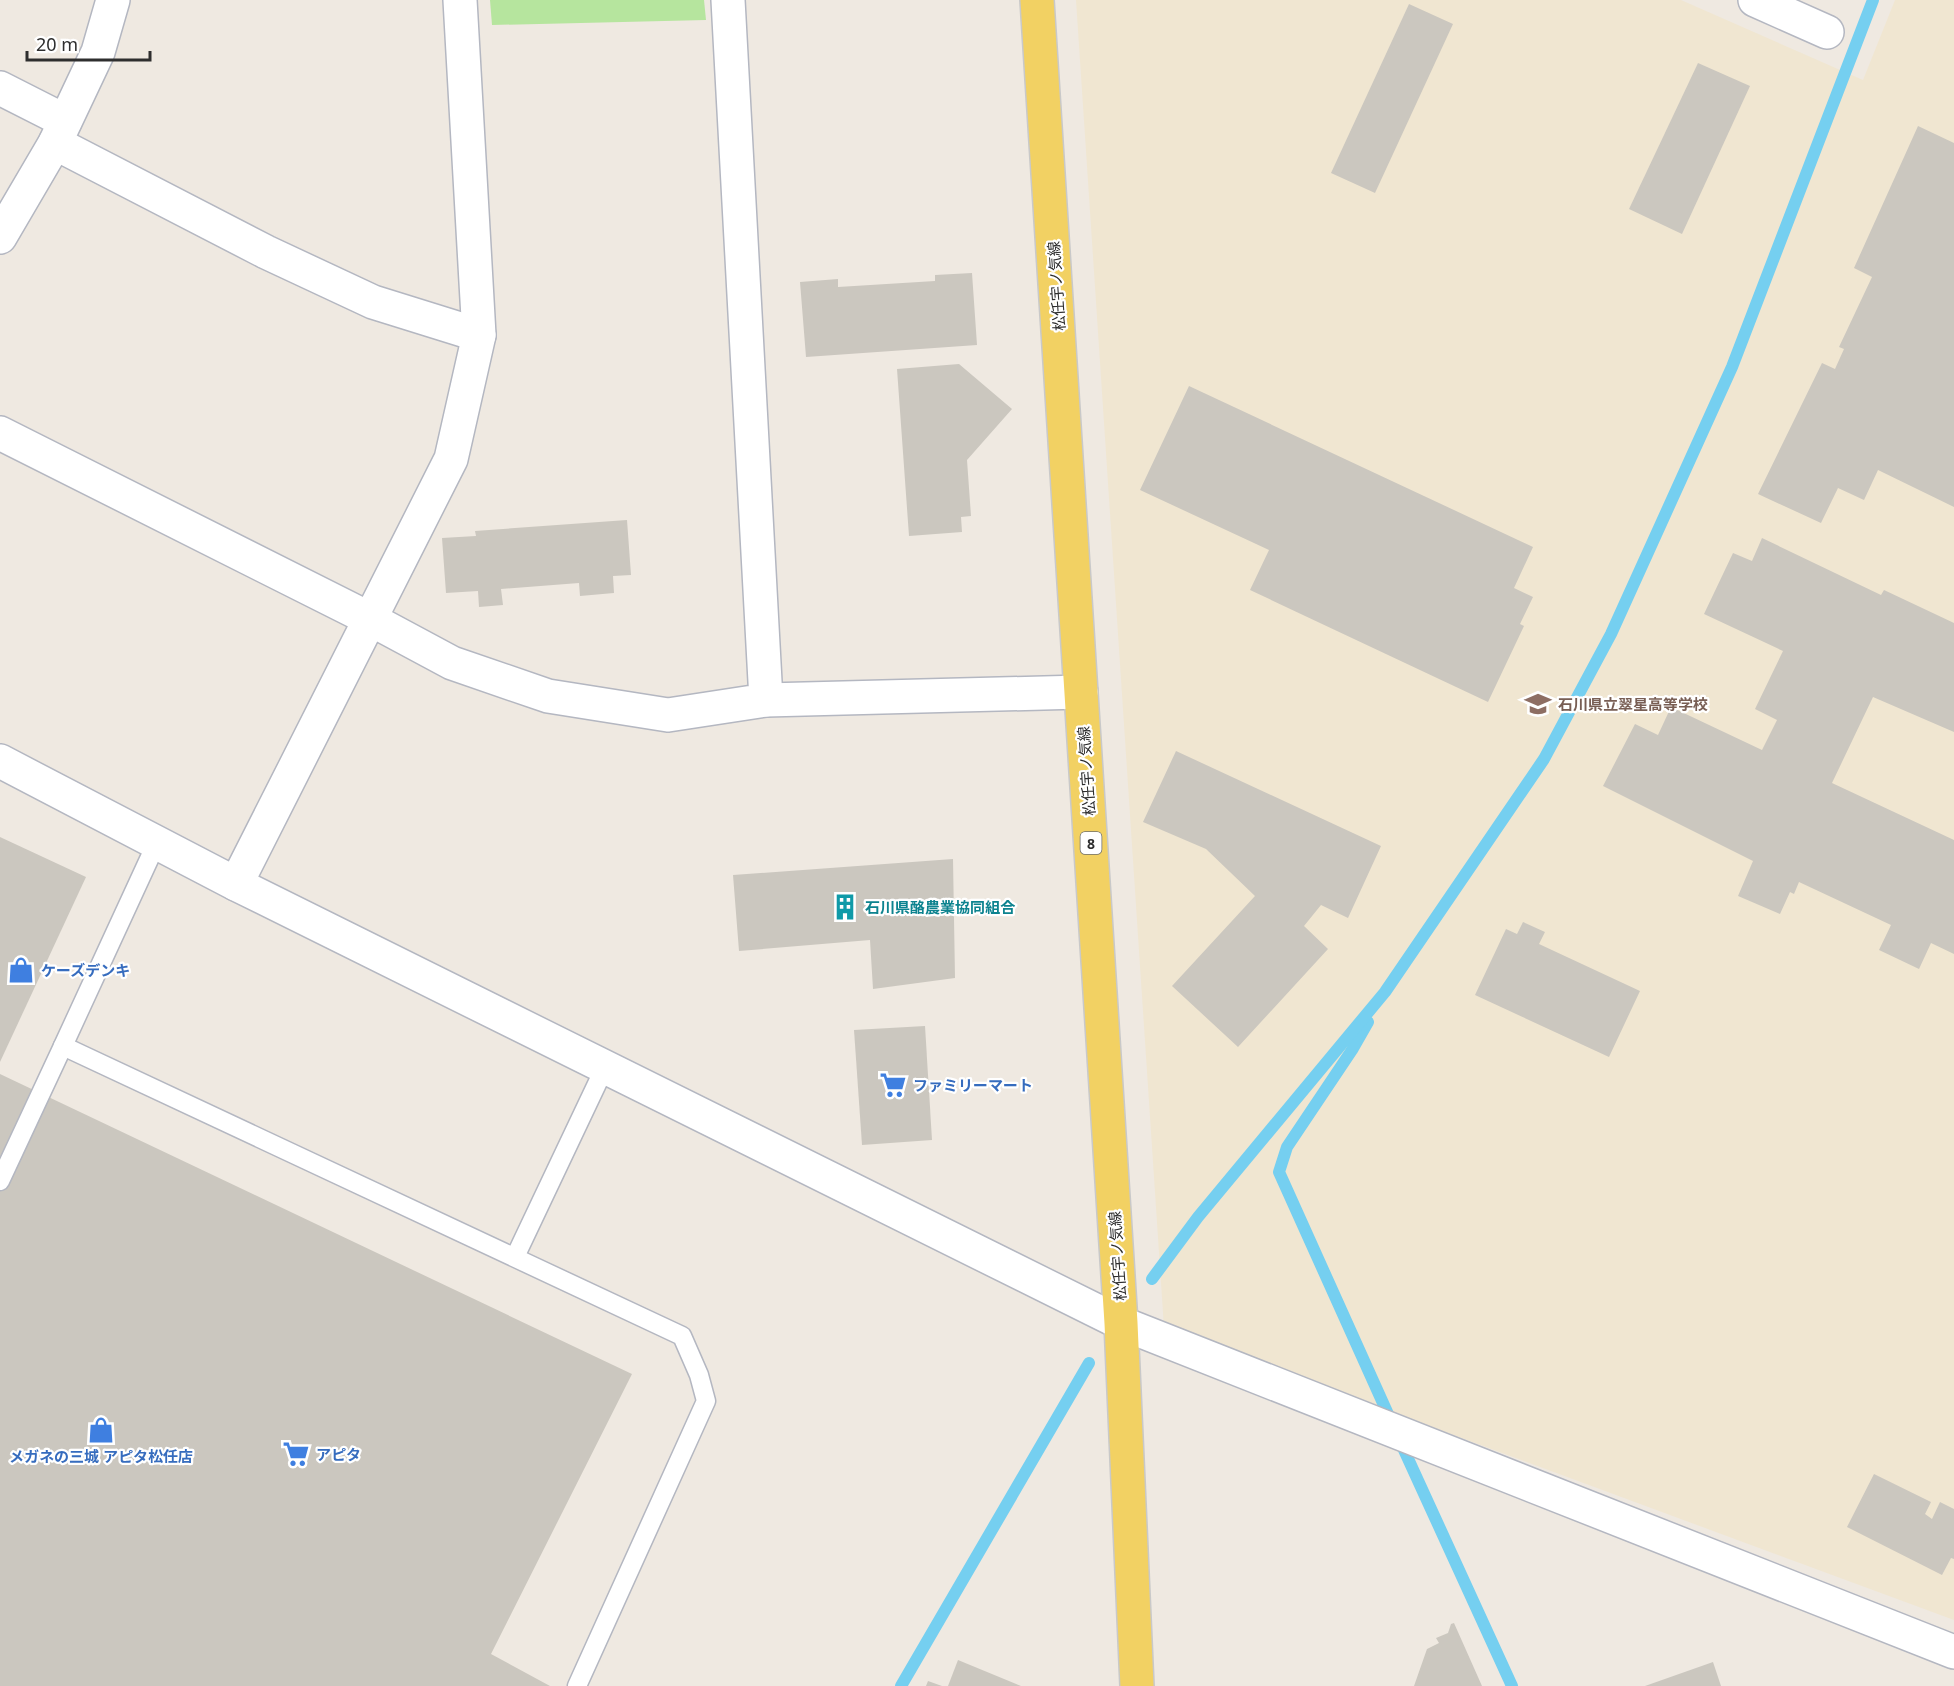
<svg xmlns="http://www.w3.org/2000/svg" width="1954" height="1686" font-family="'Noto Sans','Noto Sans JP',sans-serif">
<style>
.education{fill:#f0e6d1}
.green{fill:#b6e59e}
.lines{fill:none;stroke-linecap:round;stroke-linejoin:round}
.stream{stroke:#75cff0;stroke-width:12}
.building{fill:#cbc7bf}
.lane-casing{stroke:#b4b7c1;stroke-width:21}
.street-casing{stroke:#b4b7c1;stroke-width:36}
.secondary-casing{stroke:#b4b7c1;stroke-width:36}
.primary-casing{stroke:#c9c9c9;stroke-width:36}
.lane{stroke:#fff;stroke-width:18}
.street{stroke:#fff;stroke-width:33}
.secondary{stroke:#fff;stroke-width:33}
.primary{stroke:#f2d163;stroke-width:33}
.labels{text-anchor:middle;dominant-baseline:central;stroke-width:4.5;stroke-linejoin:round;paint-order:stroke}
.shield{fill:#fff;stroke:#6d6d6d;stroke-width:1.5}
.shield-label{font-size:14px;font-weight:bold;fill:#2e2e2e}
.street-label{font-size:15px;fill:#2e2e2e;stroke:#fff}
.education-label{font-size:15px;font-weight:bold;fill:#785e54;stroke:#fff;text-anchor:start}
.culture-label{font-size:15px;font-weight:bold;fill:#0d838f;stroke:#fff;text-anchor:start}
.shop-label{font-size:15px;font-weight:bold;fill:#366cbe;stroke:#fff;text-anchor:start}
</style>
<rect width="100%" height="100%" fill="#efe9e1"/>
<!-- education -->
<path class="education" d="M1076,0H1681L1863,80L1895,0H1954V1620L1164,1328Z"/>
<!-- green -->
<path class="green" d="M490,0H704L706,20L492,25Z"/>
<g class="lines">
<!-- stream -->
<g class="stream">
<path d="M1368,1022L1352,1050L1287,1147L1279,1172L1392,1423"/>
<path d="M1152,1279L1198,1217L1385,992L1544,759L1611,634L1732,367L1873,0"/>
<path d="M1399,1439L1512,1686"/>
<path d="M901,1686L1089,1363"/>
</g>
</g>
<!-- building -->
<g class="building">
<path d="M1409,4L1453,24L1375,193L1331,173Z"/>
<path d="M1698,63L1750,86L1682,234L1629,209Z"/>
<path d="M1918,126L1954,143V507L1878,470L1864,500L1838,488L1821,523L1758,494L1822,363L1835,369L1844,349L1839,347L1872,277L1854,268Z"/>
<path d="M972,273L977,345L806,357L800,282L838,279V287L935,281V275Z"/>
<path d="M959,364L1012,409L967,460L971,516L961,517L962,532L909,536L897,369Z"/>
<path d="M1189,386L1533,547L1514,588L1533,597L1520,624L1524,626L1488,702L1250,590L1269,550L1140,490Z"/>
<path d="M627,520L631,575L613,576L614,593L580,596L579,583L501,589L503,605L479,607L478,591L446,593L442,538L476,536L475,531Z"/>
<path d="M1762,538L1881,595L1884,590L1954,623V732L1873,697L1832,783L1954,840V954L1931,943L1919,969L1879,950L1891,925L1799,882L1794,894L1790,892L1780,914L1738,896L1753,861L1603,786L1635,724L1658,735L1671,707L1762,750L1777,720L1755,709L1783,651L1704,614L1733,553L1752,561Z"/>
<path d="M1176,751L1381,846L1348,918L1321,905L1304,926L1328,949L1238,1047L1172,986L1255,896L1206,849L1143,822Z"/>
<path d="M0,837L86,877L0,1062Z"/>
<path d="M953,859L955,978L873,989L870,940L739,951L733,875Z"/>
<path d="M1523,922L1545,932L1539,944L1640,991L1609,1057L1475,995L1506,929L1517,934Z"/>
<path d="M925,1026L932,1140L862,1145L854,1030Z"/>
<path d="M0,1074L632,1374L491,1654L550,1686H0Z"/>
<path d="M1874,1474L1931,1502L1925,1514L1932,1519L1940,1502L1954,1509V1559L1951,1558L1942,1575L1847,1527Z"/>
<path d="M1454,1623L1482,1686H1414L1427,1649L1439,1643L1436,1638L1448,1633L1451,1624Z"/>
<path d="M958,1660L1021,1686H948Z"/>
<path d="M1713,1662L1721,1686H1645Z"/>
<path d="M928,1681L942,1686H926Z"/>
</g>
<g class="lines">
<!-- lane casing -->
<g class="lane-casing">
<g id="lane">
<path d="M157,842L63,1046L682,1336L699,1375L706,1401L577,1686"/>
<path d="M0,1181L63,1046"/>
<path d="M515,1257L605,1067"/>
</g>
</g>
<!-- street casing -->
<g class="street-casing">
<g id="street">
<path d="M1755,0L1827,32"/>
<path d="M0,88L65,121"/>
<path d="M55,143L266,252L373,302L479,335"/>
<path d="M0,433L370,619L452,663L548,696L668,715L766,700L728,0"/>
<path d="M766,700L1081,692"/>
<path d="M236,884L451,459L479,335L460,0"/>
<path d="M1121,1323L1954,1652"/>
</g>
</g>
<!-- secondary casing -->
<g class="secondary-casing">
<g id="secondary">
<path d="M0,237L55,143L98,52L113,0"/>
<path d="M0,761L236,884L1121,1323"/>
</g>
</g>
<!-- primary casing -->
<g class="primary-casing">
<path id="primary" d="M1037,0L1121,1323L1137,1686"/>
</g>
<!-- lane -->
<use href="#lane" class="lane"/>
<!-- street -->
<use href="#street" class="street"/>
<!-- secondary -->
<use href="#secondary" class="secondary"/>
<!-- primary -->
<use href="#primary" class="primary"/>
</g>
<!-- icons -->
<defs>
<g id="school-bare" transform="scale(2.07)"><path d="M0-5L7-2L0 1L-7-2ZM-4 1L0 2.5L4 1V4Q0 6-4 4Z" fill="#8d6e63" stroke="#fff" stroke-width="2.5" paint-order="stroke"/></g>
<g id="building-bare" transform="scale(2.07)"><path d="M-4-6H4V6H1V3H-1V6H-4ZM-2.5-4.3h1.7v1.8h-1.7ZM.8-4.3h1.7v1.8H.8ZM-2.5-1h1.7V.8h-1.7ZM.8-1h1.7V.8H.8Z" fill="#0f9aa8" stroke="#fff" stroke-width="2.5" paint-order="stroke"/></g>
<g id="shop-bare" transform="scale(2.07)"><path d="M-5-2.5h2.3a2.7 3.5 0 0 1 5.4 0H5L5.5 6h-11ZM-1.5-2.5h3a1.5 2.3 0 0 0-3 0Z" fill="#3f7fe0" stroke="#fff" stroke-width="2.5" paint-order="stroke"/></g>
<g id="supermarket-bare" transform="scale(2.07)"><path d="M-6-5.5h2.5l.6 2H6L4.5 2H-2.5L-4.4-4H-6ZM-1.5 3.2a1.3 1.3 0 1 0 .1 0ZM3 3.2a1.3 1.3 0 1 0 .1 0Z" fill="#3f7fe0" stroke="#fff" stroke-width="2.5" paint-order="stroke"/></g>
</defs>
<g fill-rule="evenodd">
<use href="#school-bare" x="1538" y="704"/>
<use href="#building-bare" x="845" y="907"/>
<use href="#shop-bare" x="21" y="970"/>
<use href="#supermarket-bare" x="893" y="1085"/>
<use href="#shop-bare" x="101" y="1430"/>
<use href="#supermarket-bare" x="296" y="1454"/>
</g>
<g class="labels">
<!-- shield labels -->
<rect class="shield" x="1080.5" y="832" width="21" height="22" rx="4.5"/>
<g class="shield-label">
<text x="1091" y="843">8</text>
</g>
<!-- street labels -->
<g class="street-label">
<text transform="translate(1056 286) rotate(-94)">松任宇ノ気線</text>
<text transform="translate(1086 771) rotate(-94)">松任宇ノ気線</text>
<text transform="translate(1117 1256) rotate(-94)">松任宇ノ気線</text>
</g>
<!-- education labels -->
<g class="education-label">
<text x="1558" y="704">石川県立翠星高等学校</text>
</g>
<!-- culture labels -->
<g class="culture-label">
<text x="865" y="907">石川県酪農業協同組合</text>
</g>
<!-- shop labels -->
<g class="shop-label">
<text x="41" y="970">ケーズデンキ</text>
<text x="913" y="1085">ファミリーマート</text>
<text x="316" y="1454">アピタ</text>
<text x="101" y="1456" text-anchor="middle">メガネの三城 アピタ松任店</text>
</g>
</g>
<!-- scale -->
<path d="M27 51v9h123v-9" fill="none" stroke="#2e2e2e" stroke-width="3"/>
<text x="36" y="51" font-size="18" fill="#2e2e2e" stroke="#ffffff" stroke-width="4.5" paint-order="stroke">20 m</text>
</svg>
